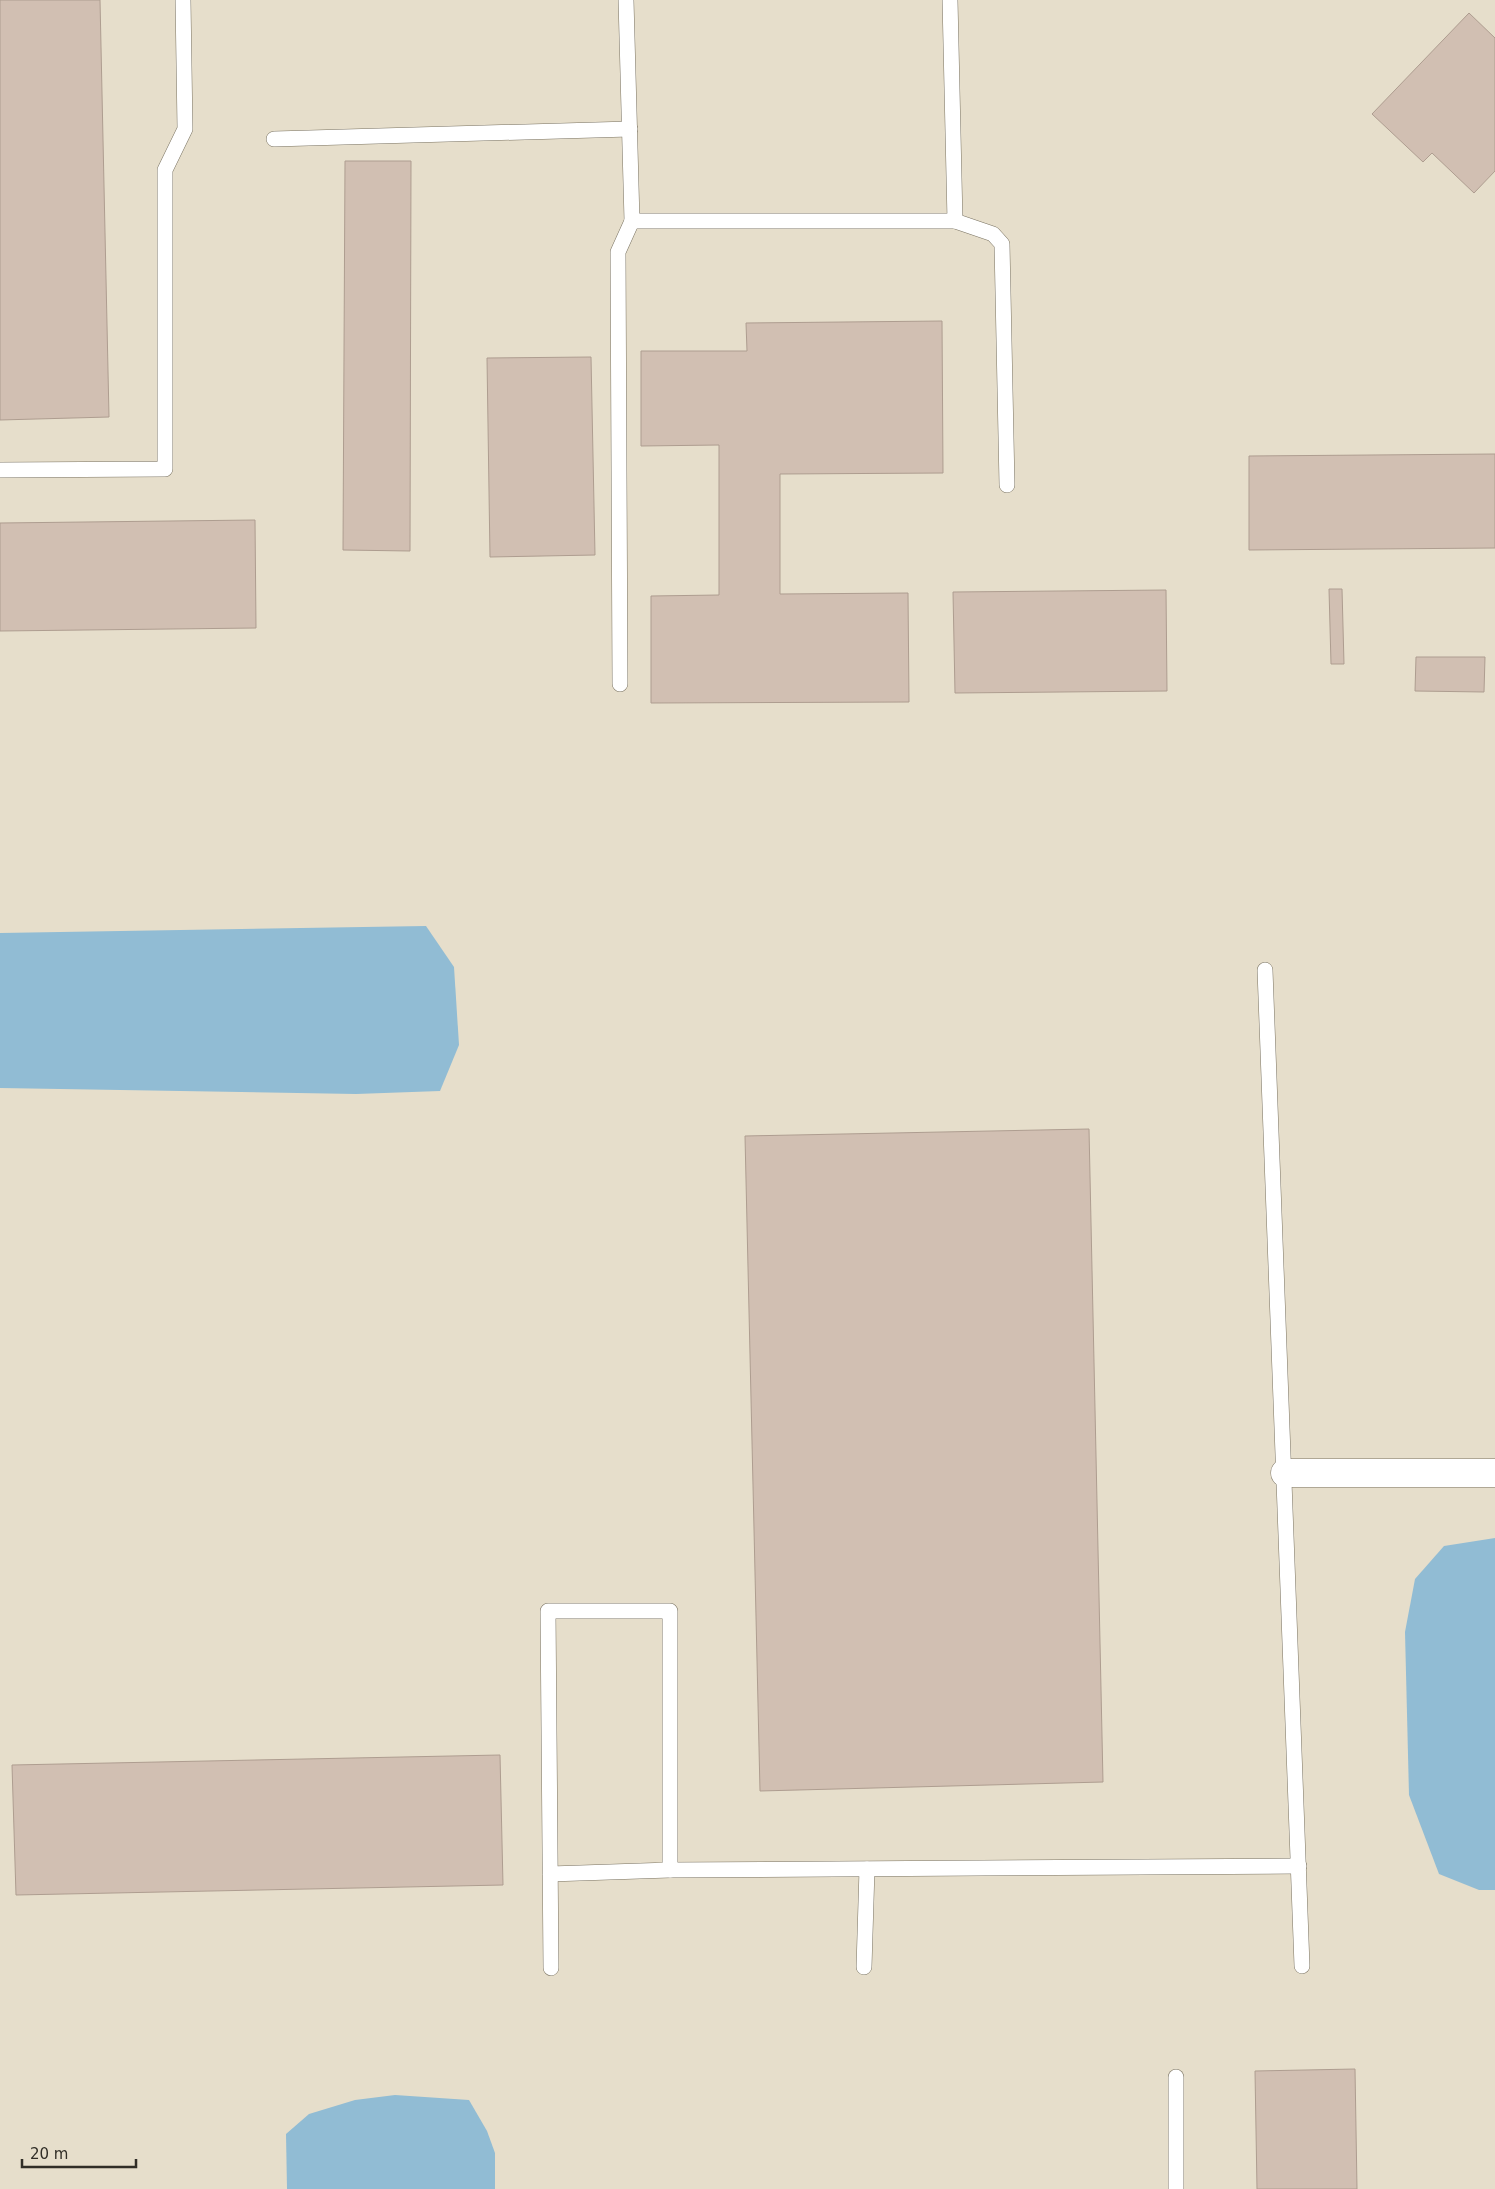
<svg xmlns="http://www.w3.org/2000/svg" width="1495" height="2189" font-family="'DejaVu Sans',sans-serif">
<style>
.water{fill:#91bcd4}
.building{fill:#d1bfb2;stroke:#ae9d90}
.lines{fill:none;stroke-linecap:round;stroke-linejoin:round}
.lane-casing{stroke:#7a7362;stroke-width:16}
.street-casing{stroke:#7a7362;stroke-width:29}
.lane{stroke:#fff;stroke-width:15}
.street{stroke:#fff;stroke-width:28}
</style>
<rect width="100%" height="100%" fill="#e6decb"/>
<!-- water -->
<g class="water">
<path d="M426,926L454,967L459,1045L440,1091L356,1094L0,1088V933Z"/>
<path d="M1495,1538V1890H1479L1439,1874L1409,1795L1405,1632L1415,1579L1444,1546Z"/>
<path d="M395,2095L469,2100L487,2131L495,2153V2189H287L286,2134L309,2114L355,2100Z"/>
</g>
<!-- building -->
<g class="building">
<path d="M0,0H100L109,417L0,420Z"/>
<path d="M1469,13L1495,38V171L1474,193L1432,153L1423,162L1372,114Z"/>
<path d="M345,161H411L410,551L343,550Z"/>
<path d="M942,321L943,473L780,474V594L908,593L909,702L651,703V596L719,595V445L641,446V351H747L746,323Z"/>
<path d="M591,357L595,555L490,557L487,358Z"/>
<path d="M1495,454V548L1249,550V456Z"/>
<path d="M255,520L256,628L0,631V523Z"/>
<path d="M1329,589H1342L1344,664H1331Z"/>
<path d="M1166,590L1167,691L955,693L953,592Z"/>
<path d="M1416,657H1485L1484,692L1415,691Z"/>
<path d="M1089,1129L1103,1782L760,1791L745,1136Z"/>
<path d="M500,1755L503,1885L16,1895L12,1765Z"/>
<path d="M1355,2069L1357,2189H1257L1255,2071Z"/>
</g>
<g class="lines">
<!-- lane casing -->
<g class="lane-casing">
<g id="lane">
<path d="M626,0L632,221H955L950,0"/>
<path d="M274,139L630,129"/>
<path d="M955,221L993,234L1002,244L1007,485"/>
<path d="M0,470L165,469V170L185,129L183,0"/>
<path d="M620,684L618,252L632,221"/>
<path d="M1265,970L1302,1966"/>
<path d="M670,1870L1299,1866"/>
<path d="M550,1874L670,1870V1611H548L551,1968"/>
<path d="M864,1967L867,1869"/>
<path d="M1176,2077V2189"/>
</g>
</g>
<!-- street casing -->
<g class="street-casing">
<path id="street" d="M1285,1473H1495"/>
</g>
<!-- lane -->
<use href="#lane" class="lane"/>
<!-- street -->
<use href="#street" class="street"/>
</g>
<!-- scale -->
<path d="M22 2159v8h114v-8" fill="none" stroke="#312e27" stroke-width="2.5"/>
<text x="30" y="2159" font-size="15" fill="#312e27" stroke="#e6decb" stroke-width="4" paint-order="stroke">20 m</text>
</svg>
